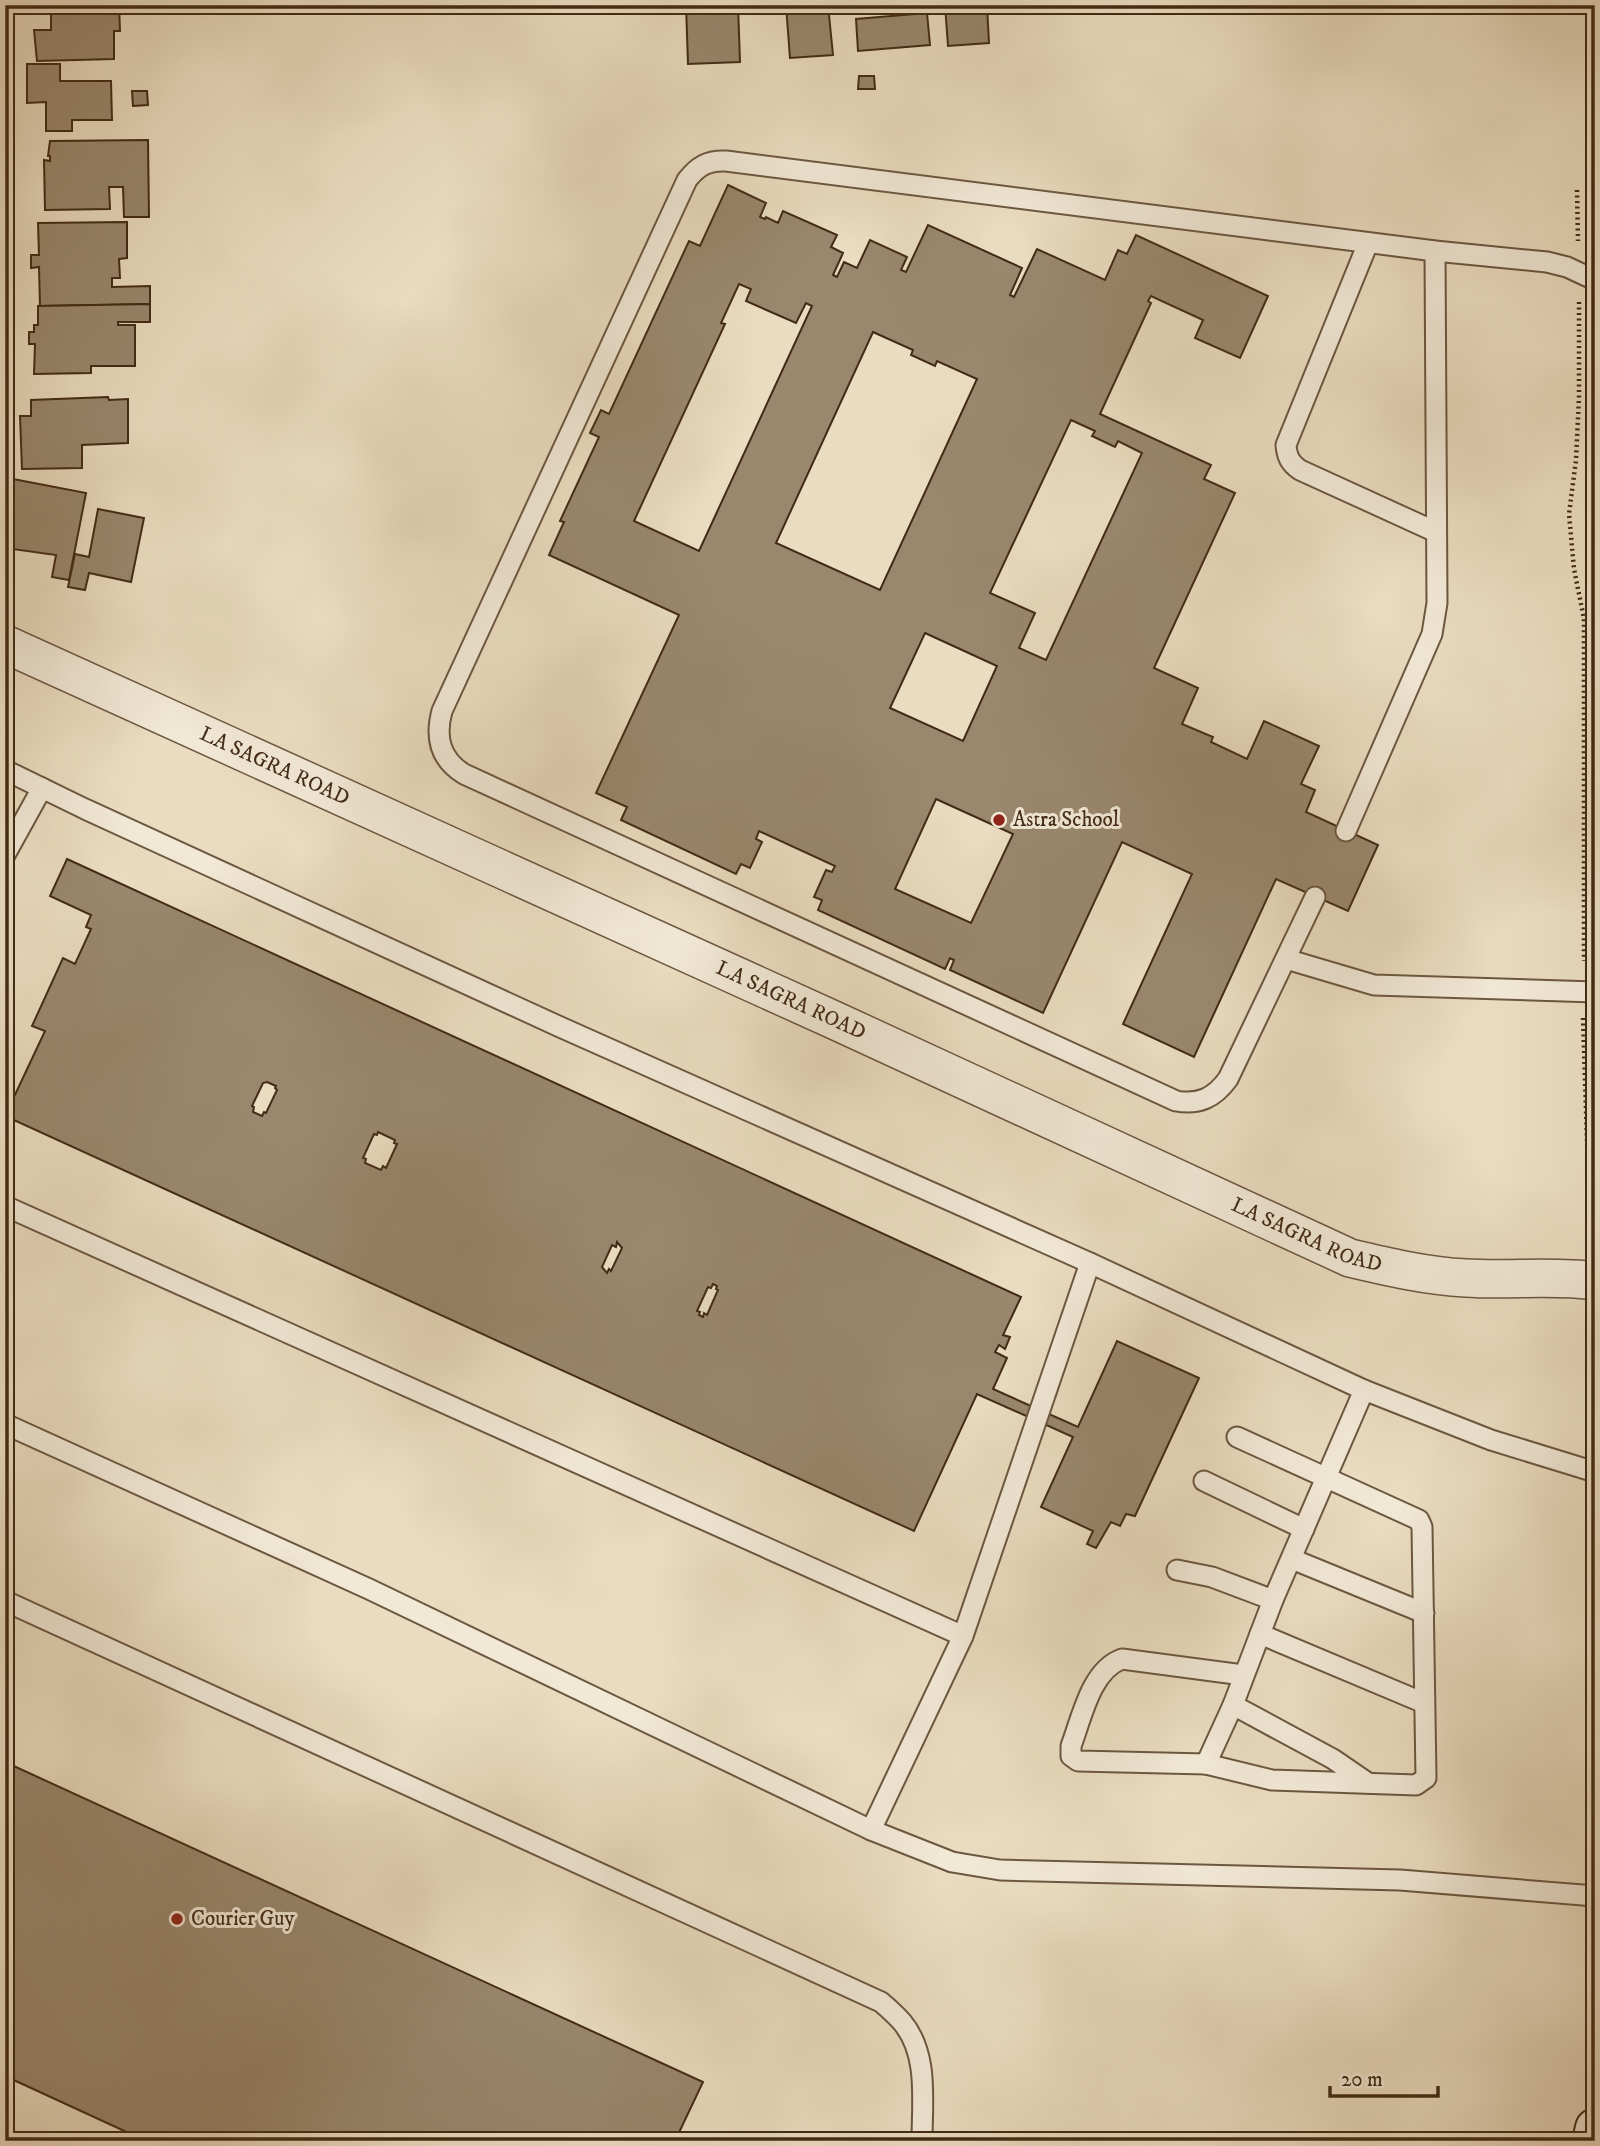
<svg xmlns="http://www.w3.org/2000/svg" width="1600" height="2146" font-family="'IM FELL DW Pica',serif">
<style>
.building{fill:#99876e;stroke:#422b16;stroke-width:2;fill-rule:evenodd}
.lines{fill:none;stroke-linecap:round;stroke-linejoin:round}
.lane-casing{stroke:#6c5740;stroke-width:23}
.street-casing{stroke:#6c5740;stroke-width:40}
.secondary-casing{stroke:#422b16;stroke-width:42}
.path{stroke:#422b16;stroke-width:4.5;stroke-dasharray:2 3.5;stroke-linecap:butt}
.lane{stroke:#f1e8d6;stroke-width:19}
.street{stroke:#f1e8d6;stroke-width:37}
.secondary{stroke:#f1e8d6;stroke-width:38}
.poi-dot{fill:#8f2418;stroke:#f1e8d6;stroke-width:2.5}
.labels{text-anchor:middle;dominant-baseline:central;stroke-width:6;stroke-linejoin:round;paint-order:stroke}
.street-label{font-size:21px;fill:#422b16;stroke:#f1e8d6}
.poi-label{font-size:21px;fill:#422b16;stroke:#f1e8d6;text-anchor:start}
</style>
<rect width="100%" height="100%" fill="#eadcc0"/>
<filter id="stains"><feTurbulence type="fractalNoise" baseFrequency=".00286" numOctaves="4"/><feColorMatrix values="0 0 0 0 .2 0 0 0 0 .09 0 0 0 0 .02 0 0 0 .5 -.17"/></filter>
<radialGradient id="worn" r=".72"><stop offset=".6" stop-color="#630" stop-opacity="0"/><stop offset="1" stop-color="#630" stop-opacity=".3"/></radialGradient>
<!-- building -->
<g class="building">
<path d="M51,5H119L120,31H114V59L37,61L34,30H51Z"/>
<path d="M686,5H738L740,62L688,64Z"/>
<path d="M786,5H828L833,55L790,58Z"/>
<path d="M945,5H987L989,43L948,46Z"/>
<path d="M927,13L930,45L858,51L856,19Z"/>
<path d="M27,64H60V81H111L112,120H72V131H46V102L27,103Z"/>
<path d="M859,76H874L875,89H858Z"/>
<path d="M132,91H147L148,105L133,106Z"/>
<path d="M148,140L149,217H124L123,187H109L110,209L45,210L44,160L50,161V156H48L50,141Z"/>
<path d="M728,185L766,203L760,217L765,219L766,217L778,223L783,211L837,235L831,247L843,253L833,275L837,277L844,262L857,268L870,240L907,257L901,270L906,272L928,225L1022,268L1010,295L1014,297L1037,249L1105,280L1118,250L1127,254L1136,235L1268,296L1240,358L1195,338L1203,320L1151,296L1148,301L1151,303L1100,414L1211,465L1204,479L1235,493L1154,668L1198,688L1182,724L1213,737L1211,742L1247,759L1264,721L1319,746L1301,784L1315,790L1306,812L1378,845L1348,911L1276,879L1194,1057L1123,1024L1192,874L1122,842L1043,1013L950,970L954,960L950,958L945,969L818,910L822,900L814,897L826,870L832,872L835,866L759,831L756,839L762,842L750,868L741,864L736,874L621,820L627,807L596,793L679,615L549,555L564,522L560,521L599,437L590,433L601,410L609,414L689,241L700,246ZM739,284L751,289L746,301L796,323L806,303L812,306L699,551L634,521L725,324L721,323ZM873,332L913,350L911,355L935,366L937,361L977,379L880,590L776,543ZM1071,420L1095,431L1092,436L1115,447L1118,441L1142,453L1046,660L1019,648L1035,613L990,593ZM925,633L997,666L963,741L890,708ZM936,799L1013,834L971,923L895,889Z"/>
<path d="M127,222V258L119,259L120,278H112V287L150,286V304L40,306L39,267L31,268V255H39L38,223Z"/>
<path d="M150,304V322H118V325H135V366H91V373L34,374L35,344H29V332H34V325H38V306Z"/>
<path d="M108,397L109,400L128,399V443L82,445V468L22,469L20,416H31V400Z"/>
<path d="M13,479L86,493L69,580L52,577L56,555L5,548V521Z"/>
<path d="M98,509L144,518L131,582L89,573L85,590L68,587L75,554L89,557Z"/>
<path d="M67,859L1021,1297L1003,1335L1010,1337L1005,1349L999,1345L995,1352L1007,1358L993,1389L1078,1427L1117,1341L1199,1378L1135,1516L1126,1514L1120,1526L1111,1522L1096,1548L1087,1544L1093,1531L1041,1507L1073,1437L977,1394L914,1531L5,1116L45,1031L32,1026L63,958L75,964L91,929L86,927L91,915L50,896ZM267,1082L276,1086L275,1088L277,1090L266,1113L264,1112L262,1116L253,1112L254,1107L252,1106L263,1083ZM378,1132L395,1140L394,1143L397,1144L386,1168L383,1166L381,1170L365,1163L366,1159L363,1158L374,1134L377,1135ZM617,1242L622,1248L611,1271L609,1269L607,1273L602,1267L612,1245L616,1247ZM713,1284L717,1286L716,1289L718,1290L707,1315L704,1313L703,1317L699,1315L700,1312L697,1311L708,1287L711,1288Z"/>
<path d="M5,1762L703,2082L675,2141H146L5,2076Z"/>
</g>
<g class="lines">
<!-- lane casing -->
<g class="lane-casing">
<g id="lane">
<path d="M1368,243L1286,445C1287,457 1290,463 1300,470L1436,532"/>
<path d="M5,770L85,809L558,1026L1090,1263L1364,1390L1491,1440L1595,1472"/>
<path d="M1346,831L1432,634L1437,603L1435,251"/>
<path d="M5,855L42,788"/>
<path d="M1315,897L1228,1079C1214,1098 1199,1105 1176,1101L464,774C440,759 435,737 442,711L687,180C698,166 708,160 726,161L1435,251L1547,262L1567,267L1595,280"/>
<path d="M1286,959L1374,985L1595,992"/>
<path d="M5,1206L963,1636"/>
<path d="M5,1424L369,1589L871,1830L952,1862L1000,1870L1400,1880L1595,1896"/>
<path d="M1237,1437L1419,1520L1422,1527L1426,1778L1416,1785L1272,1780L1206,1764L1078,1761L1071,1756V1746C1082,1717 1091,1670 1122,1659L1243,1675"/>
<path d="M1204,1481L1304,1529"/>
<path d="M1292,1559L1424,1613"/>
<path d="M1177,1570L1212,1577L1273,1600"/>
<path d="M5,1601L881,2002C888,2008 896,2015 902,2022C929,2054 922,2101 922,2141"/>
<path d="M1260,1634L1424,1703"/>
<path d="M1233,1705L1333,1759L1368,1783"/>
<path d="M1206,1764L1233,1705L1273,1600L1364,1390"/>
<path d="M871,1830L963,1636L1090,1263"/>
</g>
</g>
<!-- street casing -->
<g class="street-casing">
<g id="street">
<path id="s1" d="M5,644L836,1021L1350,1258C1388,1267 1426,1276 1466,1278C1509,1281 1552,1275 1595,1281"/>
</g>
</g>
<!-- secondary casing -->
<g class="secondary-casing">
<path id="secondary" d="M1592,2141L1595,2128"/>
</g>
<!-- path -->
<g class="path">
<path d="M1577,190L1578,241"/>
<path d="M1579,302V397L1576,460L1569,514L1574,569L1584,619V961"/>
<path d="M1583,1018L1589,1202"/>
</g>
<!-- lane -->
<use href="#lane" class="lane"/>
<!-- street -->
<use href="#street" class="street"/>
<!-- secondary -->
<use href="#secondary" class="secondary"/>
</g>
<!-- markers -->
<g class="poi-dot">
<circle cx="999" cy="820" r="7"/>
<circle cx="177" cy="1919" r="7"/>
</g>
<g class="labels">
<!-- street labels -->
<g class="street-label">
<text stroke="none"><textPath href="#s1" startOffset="296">LA SAGRA ROAD</textPath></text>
<text stroke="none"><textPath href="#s1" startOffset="863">LA SAGRA ROAD</textPath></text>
<text stroke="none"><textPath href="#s1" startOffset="1430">LA SAGRA ROAD</textPath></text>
</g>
<!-- poi labels -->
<g class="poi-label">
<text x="1013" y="820">Astra School</text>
<text x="191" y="1919">Courier Guy</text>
</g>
</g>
<!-- margin -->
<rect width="1600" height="2146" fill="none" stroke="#eadcc0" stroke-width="28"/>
<rect x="7" y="7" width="1586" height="2132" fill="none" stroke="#422b16" stroke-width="3.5"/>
<rect x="14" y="14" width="1572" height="2118" fill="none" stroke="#422b16" stroke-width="2"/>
<!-- scale -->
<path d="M1330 2086v10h108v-10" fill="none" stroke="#422b16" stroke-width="3.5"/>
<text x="1341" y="2086" font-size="21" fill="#422b16" stroke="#f1e8d6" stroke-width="5" paint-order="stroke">20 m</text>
<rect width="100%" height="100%" filter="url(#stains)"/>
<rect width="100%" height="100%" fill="url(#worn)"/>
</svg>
